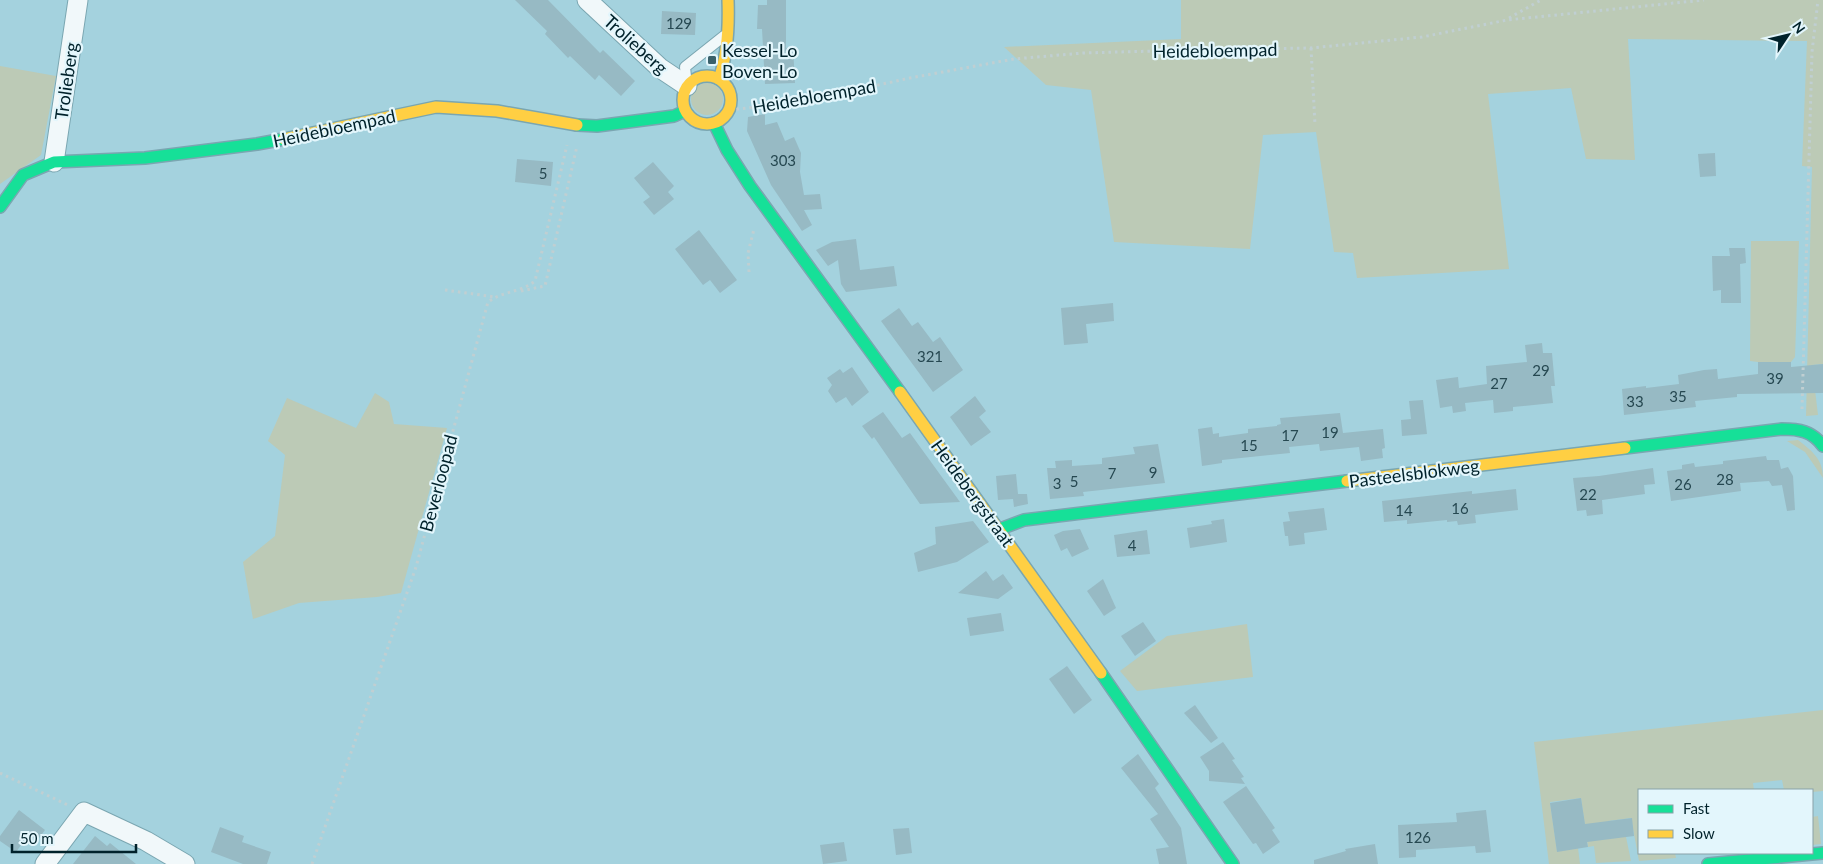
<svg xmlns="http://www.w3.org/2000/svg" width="1823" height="864" font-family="Lato,sans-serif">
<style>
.green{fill:#bccab6}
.building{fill:#97bac4}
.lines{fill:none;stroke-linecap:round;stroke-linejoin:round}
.lane-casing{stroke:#7aa6b1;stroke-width:12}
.street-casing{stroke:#7aa6b1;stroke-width:21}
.fast-casing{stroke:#7aa6b1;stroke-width:14}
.slow-casing{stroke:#7aa6b1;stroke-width:14}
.path{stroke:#c0cfd2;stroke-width:3;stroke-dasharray:2.5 4;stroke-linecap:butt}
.lane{stroke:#f1f8fa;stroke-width:10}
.street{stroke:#f1f8fa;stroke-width:19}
.fast{stroke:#16e098;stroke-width:11}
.slow{stroke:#ffcf43;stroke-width:11}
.poi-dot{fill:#39606a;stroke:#e3f6fc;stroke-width:2}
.labels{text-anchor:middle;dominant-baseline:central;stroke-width:4.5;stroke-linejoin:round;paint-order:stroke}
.number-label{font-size:15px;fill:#264851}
.street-label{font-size:18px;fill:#00222b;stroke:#e3f6fc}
.poi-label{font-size:18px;fill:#00222b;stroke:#e3f6fc;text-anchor:start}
</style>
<rect width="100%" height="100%" fill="#a4d2de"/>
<!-- green -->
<g class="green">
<path d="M1181,0H1823V364L1812,365L1818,415L1806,416L1812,167L1802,166L1807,41L1628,39L1635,160L1586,159L1571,88L1488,94L1509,269L1357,278L1353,253L1334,252L1316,132L1263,135L1250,249L1114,242L1091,90L1046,85L1004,47L1181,39Z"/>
<path d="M0,66L56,76L41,155L0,184Z"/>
<circle cx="707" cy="99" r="16"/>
<path d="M1751,241H1799L1795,357L1791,362H1758L1750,361Z"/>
<path d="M375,393L389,402L394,424L447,428L401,593L377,597L299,603L253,619L243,562L275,536L285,455L268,441L287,398L356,428Z"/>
<path d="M1798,440C1812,451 1823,459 1823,478L1805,452L1787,441Z"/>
<path d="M1247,624L1253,677L1137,691L1120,671L1167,636Z"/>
<path d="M1823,710V791L1812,792V790H1784L1782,780L1753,783L1754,790H1639V853H1675L1676,858L1639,861L1631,818L1608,821L1626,837L1631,861L1596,863L1594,846L1588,847L1581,798L1550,802L1557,851L1578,848L1580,864H1549L1534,742Z"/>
<path d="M1818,816L1821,844L1812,845V817Z"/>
</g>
<!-- building -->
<g class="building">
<path d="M515,0H548L600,53L603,50L635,81L621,96L599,75L595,80L570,56L568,58L545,34L547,31Z"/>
<path d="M767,0H786V48L793,47L795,83L765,84L762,29H757L758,5H767Z"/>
<path d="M662,11L696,13L695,35L661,34Z"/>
<path d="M765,114V125L777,122L785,141L794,137L801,153L800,172L804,195L820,194L822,209L804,210L812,225L802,231L771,185L747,131L748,117Z"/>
<path d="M1715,153L1716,176L1700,177L1698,154Z"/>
<path d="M517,159L553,162L551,186L515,182Z"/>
<path d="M653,162L674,186L668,192L674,199L654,215L643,202L650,197L634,178Z"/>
<path d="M699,230L737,280L720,293L710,280L703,285L675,249Z"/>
<path d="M856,239L860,270L894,266L897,286L846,292L841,284L838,260L828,266L816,250L832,242Z"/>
<path d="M1729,248H1745L1746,263L1740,264L1741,303H1721V290L1713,291L1712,256H1730Z"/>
<path d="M1113,303L1114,321L1086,324L1088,343L1064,345L1061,308Z"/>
<path d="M899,308L912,326L918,322L933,342L940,337L963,370L933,392L881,321Z"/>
<path d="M1542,343L1543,353H1552L1555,386H1551L1553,403L1513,407V411L1494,413L1493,400L1465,403L1466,411L1453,413L1452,406L1440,408L1436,380L1458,377L1459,388L1487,384L1486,366L1527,362L1525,345Z"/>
<path d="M1758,362H1791V367L1823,364V393L1737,394V397L1695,401L1696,407L1624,415L1622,389L1646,386V388L1679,384L1678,375L1704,370L1717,369L1718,379L1758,374Z"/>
<path d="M852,367L869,392L852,406L846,397L836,403L828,391L832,385L827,378L840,369L843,373Z"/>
<path d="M975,396L986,411L979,417L991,432L971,446L950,417Z"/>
<path d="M1423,400L1427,434L1402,436L1401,420L1411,419L1409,401Z"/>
<path d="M883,412L902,438L910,433L960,502L920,504L874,437L872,439L862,426Z"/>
<path d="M1340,413L1343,433L1383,429L1385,448L1382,449L1383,458L1361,461L1359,447L1320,451L1319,444L1289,447L1290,453L1222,460V463L1202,466L1198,429L1212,427L1213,434L1219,433V437L1248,433V429L1277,426V425L1281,424L1280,418Z"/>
<path d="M1158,444L1165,483L1083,492L1084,496L1050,499L1047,468H1056L1055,461L1072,460V466L1102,464V458L1135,454L1133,447Z"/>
<path d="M1766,456L1767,460H1779L1781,469L1788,467L1793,476L1795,510L1787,511L1782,485L1772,486L1769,481L1740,483L1741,491L1671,501L1667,471L1682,469V465L1694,463L1695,467L1723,464V461Z"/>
<path d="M1653,468L1655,484L1644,485L1645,494L1602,500L1603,514L1587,516L1586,510L1577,511L1573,478L1599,476Z"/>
<path d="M1016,474L1018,494H1027L1028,504L1014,507L1013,499L998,500L996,476Z"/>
<path d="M1516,489L1518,510L1475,515L1476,523L1458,525L1457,521L1447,522V520L1407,524V520L1384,522L1382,501L1472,491V494Z"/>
<path d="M1324,508L1327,530L1304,533L1305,544L1289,546L1288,536H1285L1283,522L1290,521L1288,512Z"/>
<path d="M1224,519L1227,542L1190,548L1187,528L1212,524L1211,521Z"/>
<path d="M973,521L989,542L957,562L918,572L914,553L936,544L935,527Z"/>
<path d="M1080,529L1089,549L1072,557L1067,548L1061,551L1054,535L1063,531Z"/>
<path d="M1147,530L1150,554L1117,557L1114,535Z"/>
<path d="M986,571L993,581L1003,574L1013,588L998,599L958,593Z"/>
<path d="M1103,579L1116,608L1104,616L1087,591Z"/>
<path d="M1001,613L1004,631L970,636L967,618Z"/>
<path d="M1143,622L1156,641L1135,656L1121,636Z"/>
<path d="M1067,666L1092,700L1074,714L1049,679Z"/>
<path d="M1195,705L1218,738L1211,743L1184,713Z"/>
<path d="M1223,742L1235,759L1232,760L1244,777L1241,778L1245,784L1209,781V771L1200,757Z"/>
<path d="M1138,754L1159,784L1155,788L1181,828L1187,864H1159L1156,849L1169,847L1150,819L1158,814L1121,768Z"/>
<path d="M1246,786L1275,828L1272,830L1280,842L1263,854L1256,843L1253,844L1223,802Z"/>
<path d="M1581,798L1585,824L1632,818L1634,836L1587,842L1588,847L1557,852L1550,803Z"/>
<path d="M19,810L45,830L37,841L29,834L16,852L0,841V836Z"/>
<path d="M1486,810L1491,852L1476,853L1475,846L1416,850V857L1399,858L1398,825L1457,822L1456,813Z"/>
<path d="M220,827L244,836L242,842L271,852L267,864H243L211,852Z"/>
<path d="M909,828L912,853L896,855L893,829Z"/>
<path d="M95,836L107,846L110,843L136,864H73Z"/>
<path d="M844,842L847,861L823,864L820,845Z"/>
<path d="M1375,844L1378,864H1314V860L1346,851L1345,849Z"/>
</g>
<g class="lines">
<!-- lane casing -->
<g class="lane-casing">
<path id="lane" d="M687,86L685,67L724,36"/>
</g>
<!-- street casing -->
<g class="street-casing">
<g id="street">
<path d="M587,0L660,68L687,86"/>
<path d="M54,162L78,0"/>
<path d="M45,864L84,812L146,841L185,864"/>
</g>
</g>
<!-- fast casing -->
<g class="fast-casing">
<g id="fast">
<path d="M714,123L727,150L750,186L900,392"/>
<path d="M577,125L597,126L674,116L685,111"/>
<path d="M0,207L23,175L54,162L145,158L257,144L284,139"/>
<path d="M1625,448L1782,429C1799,429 1812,431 1823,446"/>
<path d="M1000,529L1024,520L1347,481"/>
<path d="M1101,673L1233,864"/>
<path d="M1708,864L1823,853"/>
</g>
</g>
<!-- slow casing -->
<g class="slow-casing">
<g id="slow">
<circle cx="707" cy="100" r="24"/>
<path d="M719,79C728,53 729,27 728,0"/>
<path d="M284,139L436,107L497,111L577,125"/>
<path d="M900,392L1101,673"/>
<path d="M1347,481L1625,448"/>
</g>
</g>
<!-- path -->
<g class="path">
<path d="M1509,18L1541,0"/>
<path d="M1311,48L1315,125"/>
<path d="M730,110L801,102L910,78L1014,59L1083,53L1191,50L1311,48L1422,37L1507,20L1704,0"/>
<path d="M749,272L748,253L754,229"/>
<path d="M445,290L495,297"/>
<path d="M521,291L545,286L577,146"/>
<path d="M1802,409L1812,52L1818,0"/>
<path d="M0,773L70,806"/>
<path d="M312,864L416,567L488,302C505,290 520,293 535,281L567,145"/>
</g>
<!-- lane -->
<use href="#lane" class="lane"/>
<!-- street -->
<use href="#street" class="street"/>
<!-- fast -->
<use href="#fast" class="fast"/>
<!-- slow -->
<use href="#slow" class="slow"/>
</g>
<!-- markers -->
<rect class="poi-dot" x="707" y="55" width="10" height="10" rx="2.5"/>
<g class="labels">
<!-- number labels -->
<g class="number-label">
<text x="679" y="23">129</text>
<text x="783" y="160">303</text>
<text x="543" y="173">5</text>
<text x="930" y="356">321</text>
<text x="1541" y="370">29</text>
<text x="1775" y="378">39</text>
<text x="1499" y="383">27</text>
<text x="1678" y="396">35</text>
<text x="1635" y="401">33</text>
<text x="1330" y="432">19</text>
<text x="1290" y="435">17</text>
<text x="1249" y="445">15</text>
<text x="1153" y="472">9</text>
<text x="1112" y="473">7</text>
<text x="1725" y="479">28</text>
<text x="1074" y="481">5</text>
<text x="1057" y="483">3</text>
<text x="1683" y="484">26</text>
<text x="1588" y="494">22</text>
<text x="1460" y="508">16</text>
<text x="1404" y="510">14</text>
<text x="1132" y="545">4</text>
<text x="1418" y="837">126</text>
</g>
<!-- street labels -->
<g class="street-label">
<text transform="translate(636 44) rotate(42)">Trolieberg</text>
<text transform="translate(1215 50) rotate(-1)">Heidebloempad</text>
<text transform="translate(66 81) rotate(-82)">Trolieberg</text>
<text transform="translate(814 96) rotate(-10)">Heidebloempad</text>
<text transform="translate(334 128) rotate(-12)">Heidebloempad</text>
<text transform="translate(1414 473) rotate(-7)">Pasteelsblokweg</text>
<text transform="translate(438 483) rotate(-75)">Beverloopad</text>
<text transform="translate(973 493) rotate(54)">Heidebergstraat</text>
</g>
<!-- poi labels -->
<g class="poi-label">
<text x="722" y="50">Kessel-Lo<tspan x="722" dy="21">Boven-Lo</tspan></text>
</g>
</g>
<!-- legend -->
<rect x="1638" y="789" width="175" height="65" fill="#e3f6fc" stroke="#88a1a8"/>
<rect x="1648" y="805" width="25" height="8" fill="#16e098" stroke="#88a1a8"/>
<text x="1683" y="814" font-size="15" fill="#00222b">Fast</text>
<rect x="1648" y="830" width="25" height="8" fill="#ffcf43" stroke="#88a1a8"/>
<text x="1683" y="839" font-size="15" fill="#00222b">Slow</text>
<!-- north arrow -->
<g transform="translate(1788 35) rotate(55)" stroke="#e3f6fc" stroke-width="4" paint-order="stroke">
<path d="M0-4L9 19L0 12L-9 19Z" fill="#00222b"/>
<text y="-8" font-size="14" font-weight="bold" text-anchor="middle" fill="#00222b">N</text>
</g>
<!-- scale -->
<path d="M12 844v8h124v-8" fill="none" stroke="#00222b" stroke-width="2.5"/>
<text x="20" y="844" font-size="15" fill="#00222b" stroke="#e3f6fc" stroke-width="4" paint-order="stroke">50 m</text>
</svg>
